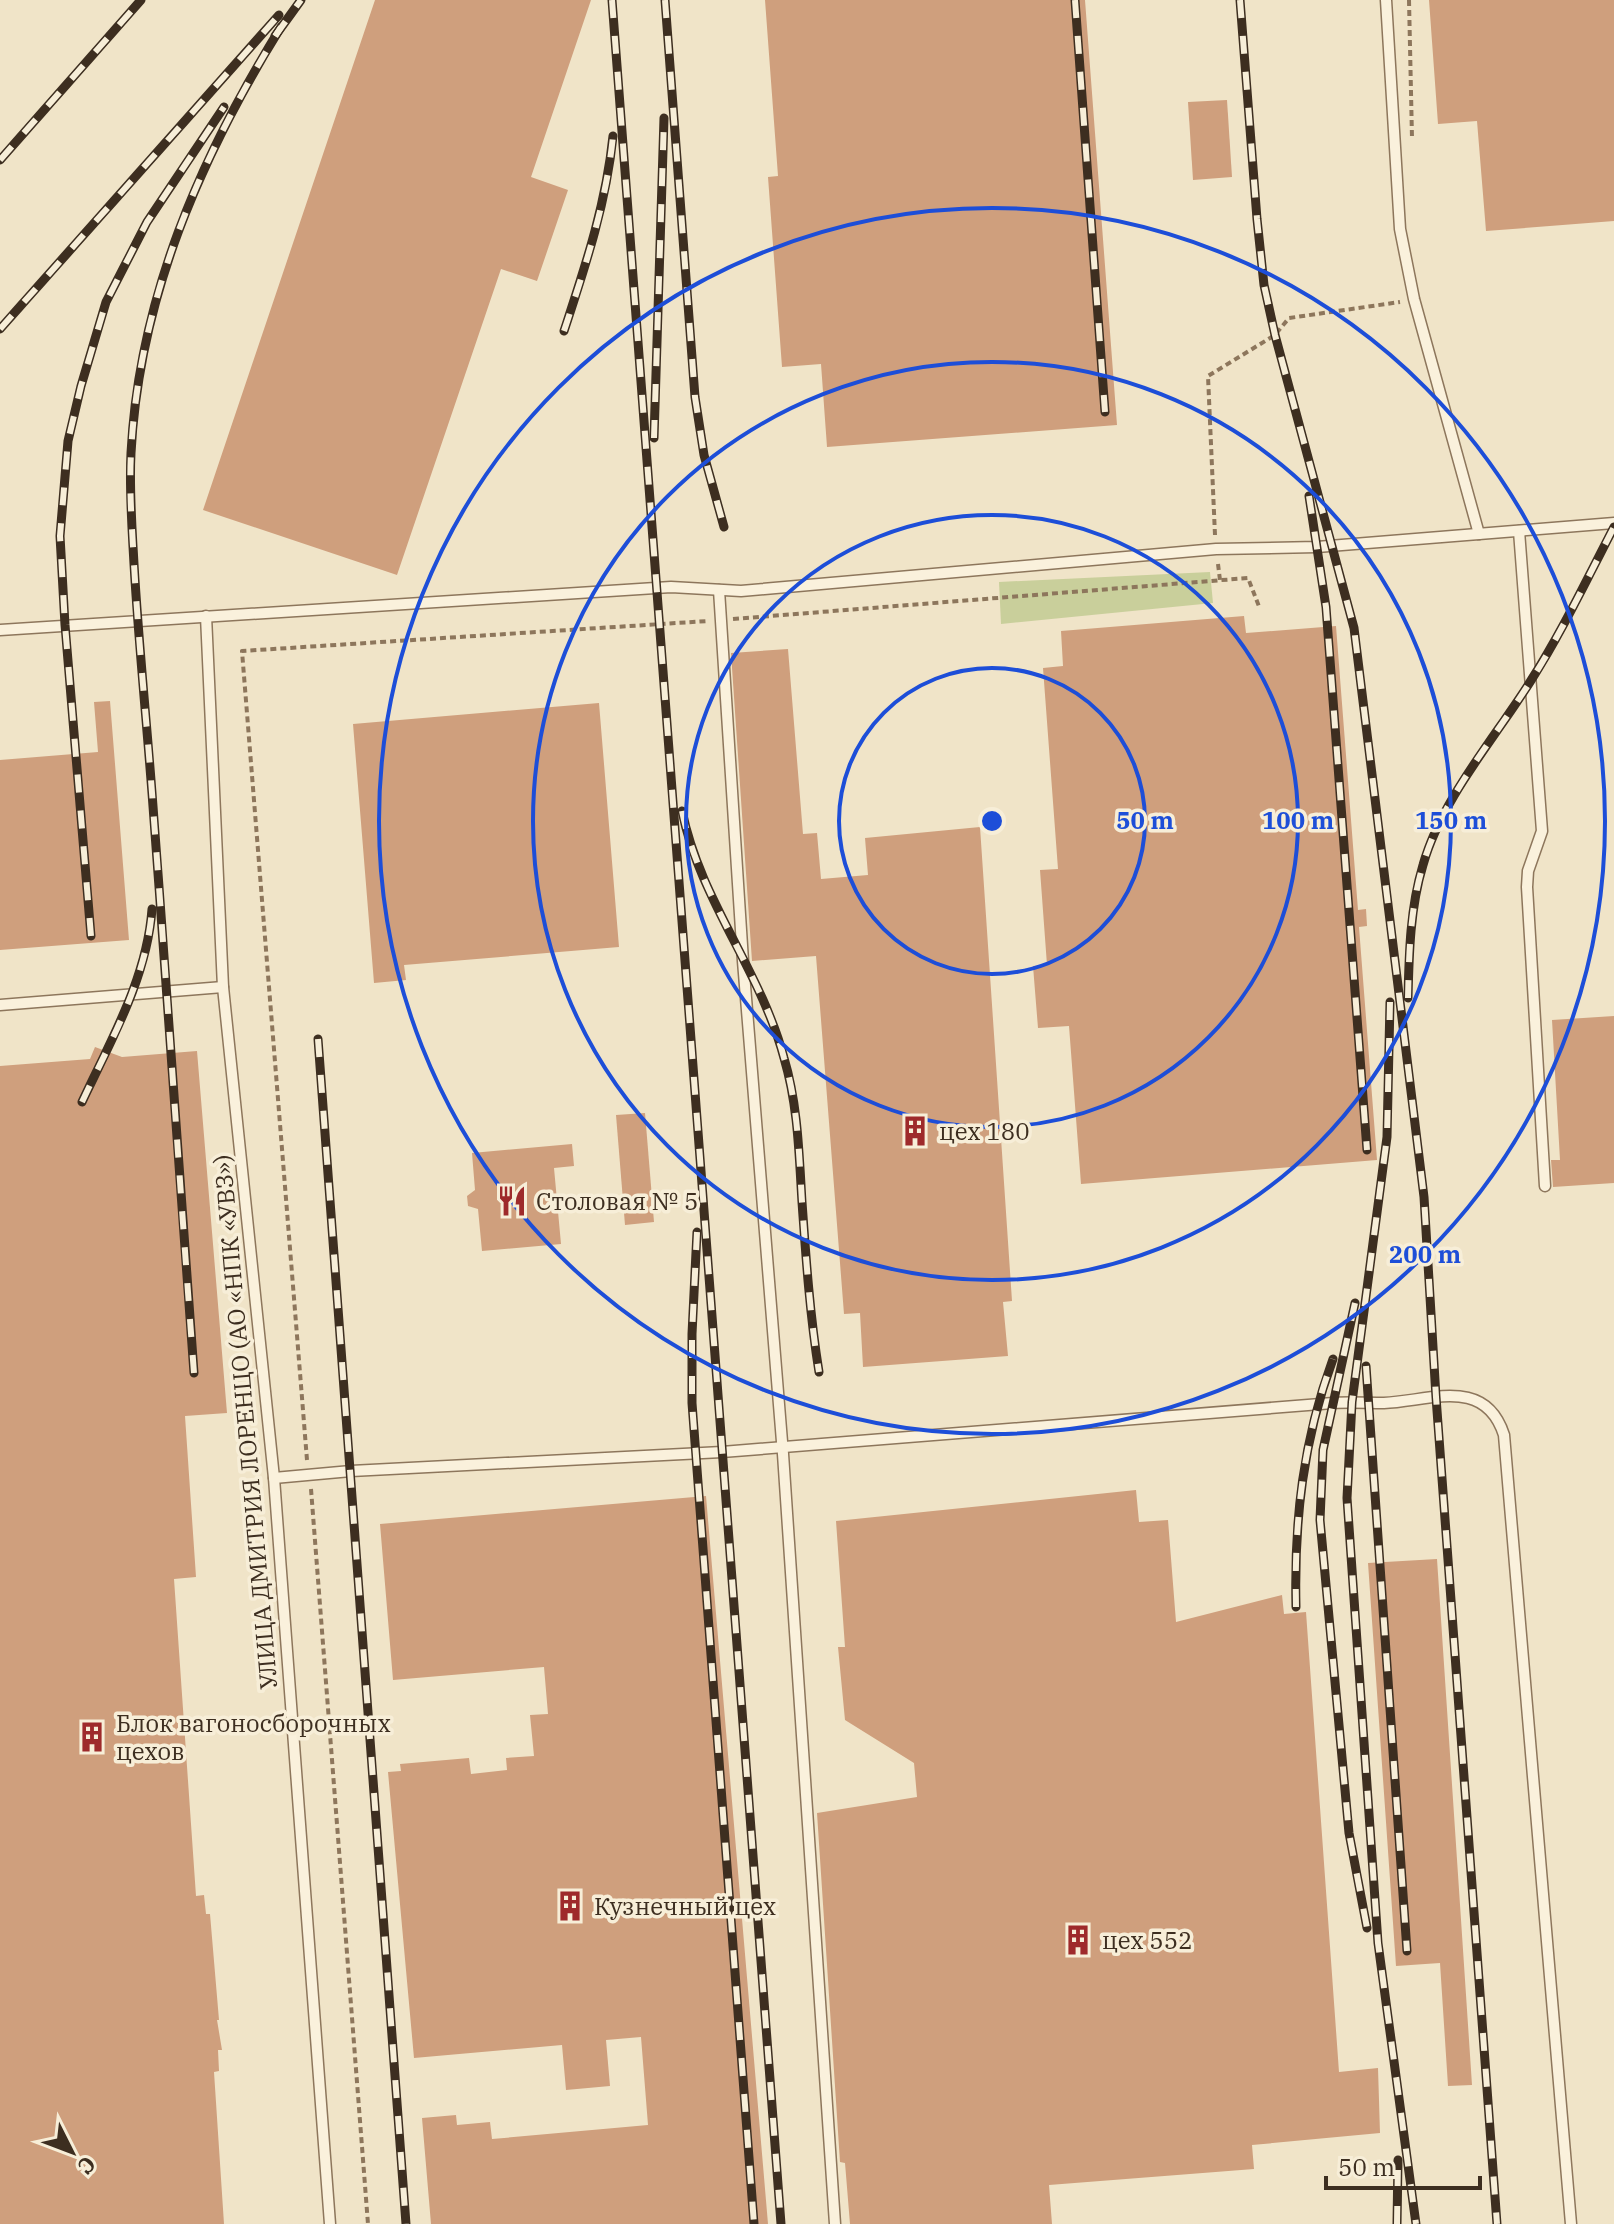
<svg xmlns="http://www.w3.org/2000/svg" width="1614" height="2224" font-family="'IBM Plex Serif',serif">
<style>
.green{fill:#c9cf9b}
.building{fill:#cf9f7d}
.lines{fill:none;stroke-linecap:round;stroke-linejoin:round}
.lane-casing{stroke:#8d765c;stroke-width:13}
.path{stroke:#8d765c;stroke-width:4;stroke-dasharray:6 4;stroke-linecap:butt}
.lane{stroke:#faf1dc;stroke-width:10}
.rail-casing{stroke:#3d2e20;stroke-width:9}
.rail{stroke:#f7eed8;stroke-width:6;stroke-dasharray:18;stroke-linecap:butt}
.ring{fill:none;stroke:#1d4ed8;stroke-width:4}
.labels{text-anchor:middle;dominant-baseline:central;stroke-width:7;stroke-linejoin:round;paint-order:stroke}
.poi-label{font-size:24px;fill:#3d2e20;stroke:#f7eed8;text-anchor:start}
.street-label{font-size:24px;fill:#3d2e20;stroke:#f7eed8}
.centre{fill:#1d4ed8;stroke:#f7eed8;stroke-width:4}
.ring-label{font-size:24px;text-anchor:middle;font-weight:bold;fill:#1d4ed8;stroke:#f7eed8;stroke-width:7;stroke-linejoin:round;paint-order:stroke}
</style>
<rect width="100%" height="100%" fill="#f0e4c8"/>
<!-- green -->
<path class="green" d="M1210,572L1213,603L1001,624L999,582Z"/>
<!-- building -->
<g class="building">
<path d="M375,0H591L531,177L568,190L537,281L501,269L397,575L203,510Z"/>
<path d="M765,0H1085L1117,425L827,447L821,364L782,367L768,177L778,176Z"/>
<path d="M1429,0H1614V221L1486,231L1477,121L1438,124Z"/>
<path d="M1227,100L1232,177L1193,180L1188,102Z"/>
<path d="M1244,616L1246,633L1336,626L1358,910L1366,909L1367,926L1359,927L1377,1160L1081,1184L1069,1026L1038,1028L1033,966L1047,965L1040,870L1058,869L1043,668L1063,666L1061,631Z"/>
<path d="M788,649L803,834L817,833L821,879L868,875L865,838L980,827L1012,1301L1003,1302L1008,1356L863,1367L860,1313L844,1314L816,956L752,961L731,653Z"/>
<path d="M110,701L129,940L0,950V760L98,752L94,702Z"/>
<path d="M599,703L619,947L404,965L406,980L374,983L353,724Z"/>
<path d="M1614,1016V1183L1553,1187L1551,1160H1560L1552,1020Z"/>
<path d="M95,1047L122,1057L197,1051L227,1413L185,1416L196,1577L174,1579L196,1896L204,1895L206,1914H210L219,2020H217L222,2050H218L219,2071L214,2072L224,2224H0V1066L90,1059Z"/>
<path d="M645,1113L654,1222L625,1225L616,1115Z"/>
<path d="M572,1144L574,1166L554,1168L561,1244L482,1251L478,1209L468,1206L467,1196L475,1190L472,1153Z"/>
<path d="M1136,1490L1139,1522L1168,1520L1176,1622L1282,1595L1284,1614L1306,1612L1339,2072L1378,2068L1380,2133L1252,2145L1254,2169L1049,2185L1052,2224H850L845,2163L840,2162L817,1813L917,1797L914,1763L845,1720L838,1647H845L836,1521Z"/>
<path d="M706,1496L768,2224H431L422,2118L456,2115L457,2125L490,2122L492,2139L648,2125L641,2037L606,2040L610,2086L566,2090L562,2045L414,2058L388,1772L401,1771L400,1764L469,1758L471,1774L507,1770L506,1758L534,1756L530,1715L548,1714L544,1667L393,1680L380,1524Z"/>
<path d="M1437,1559L1472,2085L1448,2086L1440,1963L1396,1966L1368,1563Z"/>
</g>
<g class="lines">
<!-- lane casing -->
<g class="lane-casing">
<g id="lane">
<path d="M1386,0L1400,229L1414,299L1479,534"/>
<path d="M1519,531L1542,831L1528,871L1527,887L1545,1186"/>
<path d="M719,590L743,961L783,1454L835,2224"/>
<path d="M206,616L223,987L274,1478L330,2224"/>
<path d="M0,630L671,587L741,591L1216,549L1317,547L1614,523"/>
<path d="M0,1005L223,987"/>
<path d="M274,1478L351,1471L722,1452L1333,1403C1350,1402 1367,1403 1384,1403C1430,1401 1485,1376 1504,1435L1571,2224"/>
</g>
</g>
<!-- path -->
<g class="path">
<path d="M1409,0L1412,138"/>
<path d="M1215,535L1208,376L1275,335L1289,318L1400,302"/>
<path d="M1218,564L1220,580"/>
<path d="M733,619L1248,578L1260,609"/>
<path d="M307,1460L242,651L708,621"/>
<path d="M311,1489L368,2224"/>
</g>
<!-- lane -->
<use href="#lane" class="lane"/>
<!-- rail casing -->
<g class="rail-casing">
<g id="rail">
<path d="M612,0L781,2224"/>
<path d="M665,0L695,397L704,455L724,527"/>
<path d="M1075,0L1105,412"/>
<path d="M1240,0L1257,219L1264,285L1275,335L1354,628L1424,1197L1436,1397L1497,2224"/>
<path d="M275,36L301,0"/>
<path d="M0,160L141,0"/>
<path d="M0,329L279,15"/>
<path d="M564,331C585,267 606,205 613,136"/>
<path d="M654,438L664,118"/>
<path d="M1309,496L1326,607L1367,1150"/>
<path d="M682,811C700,900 761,971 784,1058C798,1105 799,1154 802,1202C806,1259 810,1316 819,1372"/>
<path d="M91,936L65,625L60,536L68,441L81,386L106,302L147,222L224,107"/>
<path d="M1408,998C1409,954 1410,908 1423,865C1441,800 1494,739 1530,682C1562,632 1587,579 1614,527"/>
<path d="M1390,1002L1387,1137L1352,1402L1347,1498L1378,1943L1416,2224"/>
<path d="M318,1039L406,2224"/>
<path d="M82,1102C111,1040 147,978 152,909"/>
<path d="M697,1232L692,1334V1403L754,2224"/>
<path d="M1355,1303L1323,1450L1320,1520L1349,1833L1367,1928"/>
<path d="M1366,1366L1407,1951"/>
<path d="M194,1373C180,1188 168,1004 154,820C148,734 139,650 134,564C132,527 129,490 131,453C139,298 200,158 281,27"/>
<path d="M1296,1607C1294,1521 1303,1440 1333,1359"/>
<path d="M1397,2224L1398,2160"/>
</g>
</g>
<!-- rail -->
<use href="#rail" class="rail"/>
</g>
<!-- distance rings -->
<g class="ring">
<circle cx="992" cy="821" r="153"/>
<circle cx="992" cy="821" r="306"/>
<circle cx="992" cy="821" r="459"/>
<circle cx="992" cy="821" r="613"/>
</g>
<!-- icons -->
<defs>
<g id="building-bare" transform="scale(2.4)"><path d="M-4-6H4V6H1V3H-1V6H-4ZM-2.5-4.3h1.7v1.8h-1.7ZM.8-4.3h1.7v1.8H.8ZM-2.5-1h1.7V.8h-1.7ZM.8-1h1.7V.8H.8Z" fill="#9e2a2b" stroke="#f7eed8" stroke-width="2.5" paint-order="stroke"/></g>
<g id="restaurant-bare" transform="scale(2.4)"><path d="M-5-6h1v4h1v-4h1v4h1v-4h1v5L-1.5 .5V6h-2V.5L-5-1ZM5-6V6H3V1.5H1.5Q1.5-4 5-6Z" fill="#9e2a2b" stroke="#f7eed8" stroke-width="2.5" paint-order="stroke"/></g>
</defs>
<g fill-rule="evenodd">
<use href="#building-bare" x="915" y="1131"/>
<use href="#restaurant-bare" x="512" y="1201"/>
<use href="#building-bare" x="92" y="1737"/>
<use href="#building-bare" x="570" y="1906"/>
<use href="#building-bare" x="1078" y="1940"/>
</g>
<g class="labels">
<!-- poi labels -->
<g class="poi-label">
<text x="939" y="1131">цех 180</text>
<text x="536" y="1201">Столовая № 5</text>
<text x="116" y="1723">Блок вагоносборочных<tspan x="116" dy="28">цехов</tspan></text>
<text x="594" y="1906">Кузнечный цех</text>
<text x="1102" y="1940">цех 552</text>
</g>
<!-- street labels -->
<g class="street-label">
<text transform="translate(245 1422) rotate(-95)">УЛИЦА ДМИТРИЯ ЛОРЕНЦО (АО «НПК «УВЗ»)</text>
</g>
</g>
<circle cx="992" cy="821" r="12" class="centre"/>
<g class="ring-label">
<text x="1145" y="829">50 m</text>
<text x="1298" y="829">100 m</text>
<text x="1451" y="829">150 m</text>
<text x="1425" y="1263">200 m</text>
</g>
<!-- north arrow -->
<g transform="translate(72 2152) rotate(132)" stroke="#f7eed8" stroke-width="6" paint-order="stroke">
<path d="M0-6L14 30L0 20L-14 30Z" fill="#3d2e20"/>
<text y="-12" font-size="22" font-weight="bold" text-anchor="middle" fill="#3d2e20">С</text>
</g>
<!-- scale -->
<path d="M1326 2176v12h154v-12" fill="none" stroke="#3d2e20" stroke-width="4"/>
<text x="1338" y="2176" font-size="24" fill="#3d2e20" stroke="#f7eed8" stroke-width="6" paint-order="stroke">50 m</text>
</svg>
